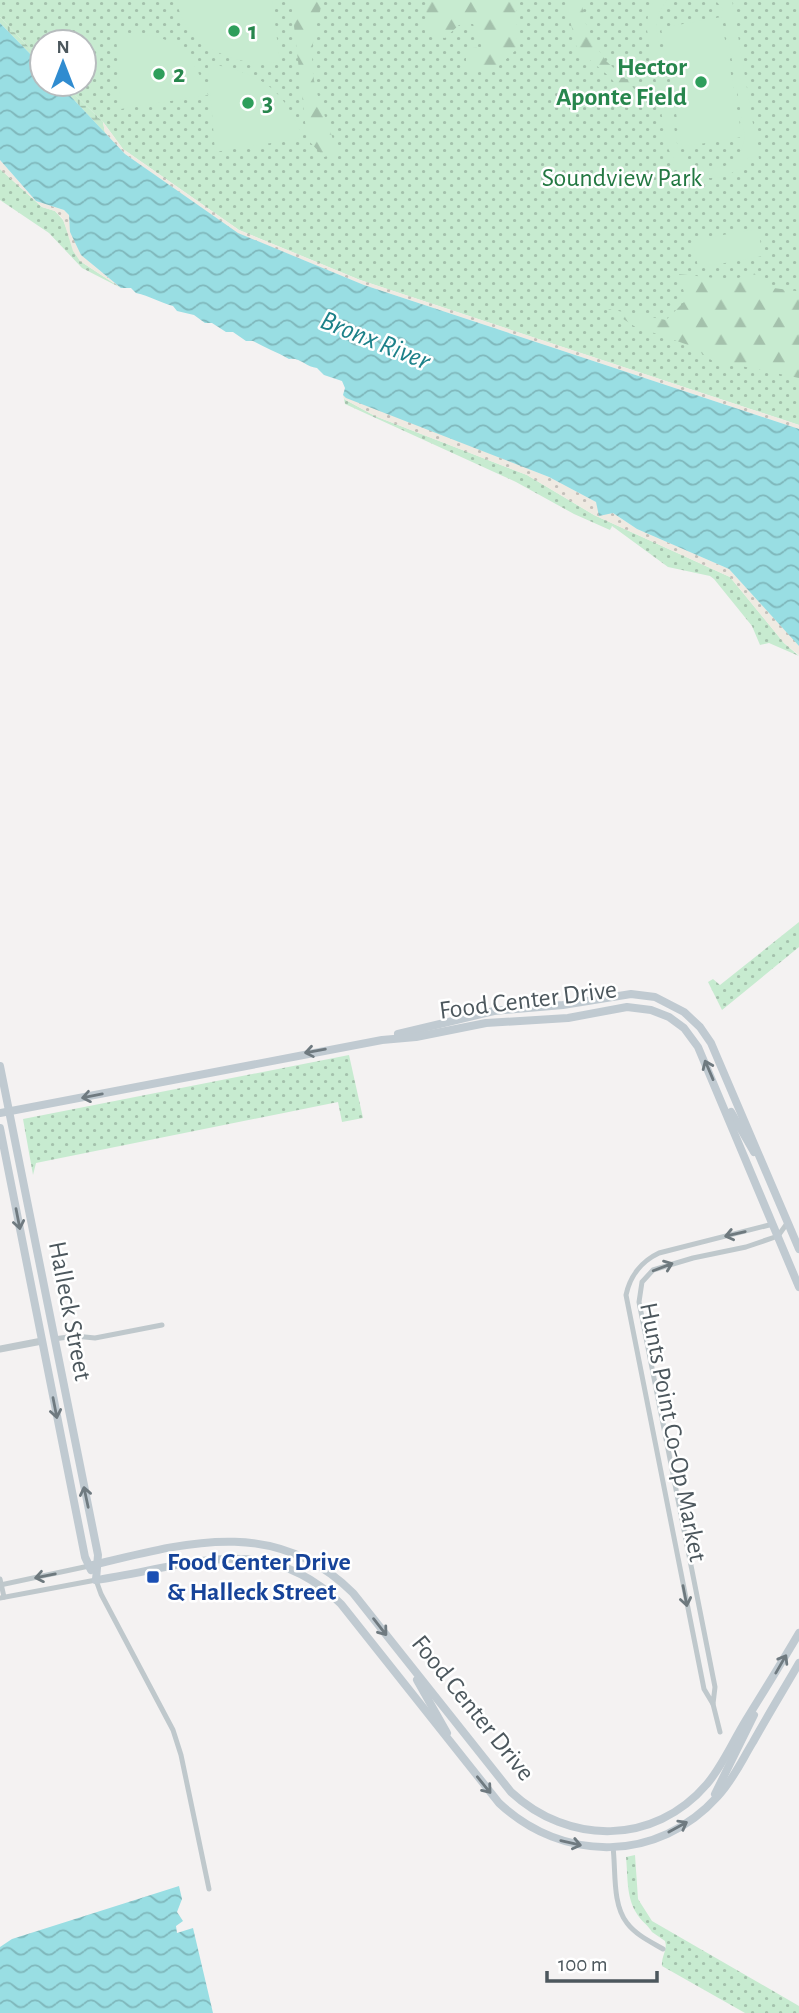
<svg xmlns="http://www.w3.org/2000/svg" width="799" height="2013" font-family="'Alegreya Sans',sans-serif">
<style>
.green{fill:url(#green-dots)}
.forest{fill:url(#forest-firs)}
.wetland{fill:url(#wetland-marsh)}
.sand{fill:url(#sand-dots)}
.pitch{fill:#c7ebd0}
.water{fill:url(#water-waves)}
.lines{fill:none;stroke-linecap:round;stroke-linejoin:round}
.minor{stroke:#bfc8cc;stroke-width:5}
.tertiary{stroke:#bfc8cc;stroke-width:7}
.secondary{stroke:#c0cad1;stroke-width:8}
.oneway{stroke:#6f7a80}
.oneway2{stroke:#6e797e}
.leisure-dot{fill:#2e9e5b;stroke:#fff;stroke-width:2.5}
.transit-dot{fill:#1a4fb4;stroke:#fff;stroke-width:2.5}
.labels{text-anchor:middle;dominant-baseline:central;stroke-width:5;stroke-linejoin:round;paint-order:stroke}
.leisure-label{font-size:26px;font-weight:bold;fill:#27864d;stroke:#fff;text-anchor:start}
.park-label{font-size:26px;fill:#237842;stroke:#fff}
.street-label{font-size:26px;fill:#4c575d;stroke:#fff}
.transit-label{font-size:26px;font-weight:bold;fill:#164399;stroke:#fff;text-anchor:start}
.water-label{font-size:28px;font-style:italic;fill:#1c8189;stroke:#fff}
</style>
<defs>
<pattern id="green-dots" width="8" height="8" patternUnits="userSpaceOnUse" patternTransform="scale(1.75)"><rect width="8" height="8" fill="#c7ebd0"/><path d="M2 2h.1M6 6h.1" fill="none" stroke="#a4c1ac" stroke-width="1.8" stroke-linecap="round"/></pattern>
<pattern id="forest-firs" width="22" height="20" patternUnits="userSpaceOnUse" patternTransform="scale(1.75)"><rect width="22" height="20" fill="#c7ebd0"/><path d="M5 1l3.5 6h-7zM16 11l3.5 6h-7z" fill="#a4c1ac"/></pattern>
<pattern id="wetland-marsh" width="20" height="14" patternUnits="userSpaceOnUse" patternTransform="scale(1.75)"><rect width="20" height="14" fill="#c7ebd0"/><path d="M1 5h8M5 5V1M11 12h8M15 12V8" fill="none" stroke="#a4c1ac"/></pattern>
<pattern id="sand-dots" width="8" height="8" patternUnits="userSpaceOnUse" patternTransform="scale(1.75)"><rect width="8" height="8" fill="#efeae2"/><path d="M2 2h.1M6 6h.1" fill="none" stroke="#c4c0ba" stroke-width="1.8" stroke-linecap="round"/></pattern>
<pattern id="water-waves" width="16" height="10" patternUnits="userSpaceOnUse" patternTransform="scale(1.75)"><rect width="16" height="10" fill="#99dee3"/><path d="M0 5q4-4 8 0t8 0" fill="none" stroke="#7fb7bb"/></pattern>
</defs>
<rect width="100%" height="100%" fill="#f4f2f2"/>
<!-- green -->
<g class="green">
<path d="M0,0H799V425L360,280L239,230L123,149L103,122L64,84H84V42H42V61L0,17Z"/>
<path d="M0,169L42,207L55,211L63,220L80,261L121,288L82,268L49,233L0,200Z"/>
<path d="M344,399L375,416L527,475L594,515L730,577L784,643L799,656L769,643L760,645L752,626L714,579L710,576L668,567L612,526L610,530L574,514L516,482L345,404Z"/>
<path d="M799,922V947L722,1010L708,982L713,979L720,985Z"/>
<path d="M349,1055L363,1118L342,1122L338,1102L36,1163L33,1175L23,1119Z"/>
<path d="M635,1855L638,1899L652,1921L799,2006V2013H745L662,1966C661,1957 668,1949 665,1941L652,1932C648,1925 641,1921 637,1914C626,1897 628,1877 626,1857Z"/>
</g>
<!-- forest -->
<g class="forest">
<path d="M291,0H324C312,28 308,66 318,96C324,116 332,133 337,153L324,157L307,139Z"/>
<path d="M427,0H516L517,49L492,72L466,70V56L472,48L482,47L473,24L459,25L445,38L425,35Z"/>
<path d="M565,0H581L588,34L606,61L629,82L640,97L639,107L635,113L611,78L577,49Z"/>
<path d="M754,273L766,287L796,291L799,293V378L741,366L717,364L691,346L634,326L608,309L666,320L686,300L679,274L732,280Z"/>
</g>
<!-- wetland -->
<g class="wetland">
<path d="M0,17L42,61V66L0,23Z"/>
<path d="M59,84H64L103,122L105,133Z"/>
</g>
<!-- sand -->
<g class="sand">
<path d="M103,122L123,149L239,230L360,280L799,425V429L364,285L237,233L125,154L105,133Z"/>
<path d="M0,160L36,201L64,210L69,215C71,254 94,265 121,288L80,261L73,251L63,219L55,211L42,207L0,169Z"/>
<path d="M343,395L549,477L596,502L637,529L729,569L796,642L799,646V655L784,643L730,577L594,515L527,475L375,416L344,399Z"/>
</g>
<!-- pitch -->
<g class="pitch">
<path d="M176,0H272L280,62C236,68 186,47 176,0Z"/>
<path d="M654,0H667L659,12L656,27L678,149L693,165L713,169L725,166L735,159L741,151L745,137L725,20L722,8L715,0H732L759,159L750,161L749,157C727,190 679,183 667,145L647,30L648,13Z"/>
<path d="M721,17L742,137L682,147L661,28Z"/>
<path d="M116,33C170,33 189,44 208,95L121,109Z"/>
<path d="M208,63C261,74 283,87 303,138L215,152Z"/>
<path d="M758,229L763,256L698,268L693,240Z"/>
</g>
<!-- water -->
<g class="water">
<path d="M0,23L42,66V84H59L125,154L238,233L364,285L799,429V646L729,569L637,529L613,513L599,516L596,502L549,477L346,398L343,395L345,388L342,381L324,375L317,368C306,367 300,357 289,359C277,352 265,348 253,341H246L233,332H226L212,323H205L194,315L177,311L173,306C159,302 150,296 136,293L131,288H121L81,255L70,232L69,215L64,210L36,201L0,160Z"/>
<path d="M179,1886L182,1899L177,1912L183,1921L176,1926L177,1933L193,1928L213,2013H0V1947L12,1939Z"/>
</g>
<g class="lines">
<!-- minor -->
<g class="minor">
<path d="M773,1224L659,1253C642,1261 630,1276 626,1295L704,1689L713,1704L715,1687L639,1302L642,1282L653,1270L693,1258L746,1247L778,1236L788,1222"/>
<path d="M54,1339L75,1336L95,1338L162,1325"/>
<path d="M0,1579L4,1597"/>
<path d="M0,1585L89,1566"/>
<path d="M0,1598L96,1580L101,1594L173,1730L181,1755L209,1889"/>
<path d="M713,1704L720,1732"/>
<path d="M613,1847C616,1871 612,1904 627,1923C636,1935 651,1942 663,1949"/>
</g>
<!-- tertiary -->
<path class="tertiary" d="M0,1349L42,1341"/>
<!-- secondary -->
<g class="secondary">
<path d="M398,1034L494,1011L563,1005L631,994L655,997L684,1012L700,1027L711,1043L799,1249"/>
<path d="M0,1066L98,1555L96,1580"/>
<path d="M731,1112L754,1152"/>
<path d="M0,1113L382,1040L416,1037L486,1023L568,1018L627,1007L651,1010L669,1017L684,1028L698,1047L799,1287"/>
<path d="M0,1128L85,1557L91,1570"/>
<path d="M89,1566C184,1543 275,1515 353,1593L511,1792C568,1845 654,1846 707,1784C723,1765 733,1741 746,1720C764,1691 782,1662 799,1633"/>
<path d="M96,1580C186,1567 266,1529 341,1604L499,1803C563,1863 658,1863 718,1796C733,1780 742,1760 753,1742C768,1715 784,1689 799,1663"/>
<path d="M417,1680L447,1733"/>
<path d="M715,1794L754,1715"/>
</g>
</g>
<!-- one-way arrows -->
<defs><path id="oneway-shaft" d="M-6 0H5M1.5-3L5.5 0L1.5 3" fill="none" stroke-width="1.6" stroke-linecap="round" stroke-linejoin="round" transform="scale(1.75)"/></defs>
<g class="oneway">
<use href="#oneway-shaft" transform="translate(315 1051) rotate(170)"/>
<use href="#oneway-shaft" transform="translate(709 1070) rotate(-113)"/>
<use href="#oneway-shaft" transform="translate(92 1096) rotate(169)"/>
<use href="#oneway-shaft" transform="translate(18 1219) rotate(79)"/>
<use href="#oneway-shaft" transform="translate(55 1408) rotate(79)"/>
<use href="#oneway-shaft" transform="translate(86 1497) rotate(-102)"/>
<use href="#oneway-shaft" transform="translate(380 1627) rotate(52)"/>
<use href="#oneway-shaft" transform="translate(781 1664) rotate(-60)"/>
<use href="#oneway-shaft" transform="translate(484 1785) rotate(51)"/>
<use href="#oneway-shaft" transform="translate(678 1827) rotate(-29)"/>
<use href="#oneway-shaft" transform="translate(571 1843) rotate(13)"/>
</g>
<g class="oneway2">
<use href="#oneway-shaft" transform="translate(735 1234) rotate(167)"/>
<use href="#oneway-shaft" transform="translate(663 1267) rotate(-21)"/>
<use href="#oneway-shaft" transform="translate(45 1576) rotate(169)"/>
<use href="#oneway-shaft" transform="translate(685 1596) rotate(79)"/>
</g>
<!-- markers -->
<g class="leisure-dot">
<circle cx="234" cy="31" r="7"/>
<circle cx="159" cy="74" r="7"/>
<circle cx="701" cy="82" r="7"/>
<circle cx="248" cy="103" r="7"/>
</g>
<rect class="transit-dot" x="146" y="1570" width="14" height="14" rx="3.5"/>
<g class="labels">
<!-- leisure labels -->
<g class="leisure-label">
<text x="248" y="31">1</text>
<text x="687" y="67" text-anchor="end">Hector<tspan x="687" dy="30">Aponte Field</tspan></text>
<text x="173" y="74">2</text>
<text x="262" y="103">3</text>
</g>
<!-- park labels -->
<g class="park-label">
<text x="622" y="178">Soundview Park</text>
</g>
<!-- street labels -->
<g class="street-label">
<text transform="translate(528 1000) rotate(-7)">Food Center Drive</text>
<text transform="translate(70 1311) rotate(79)">Halleck Street</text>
<text transform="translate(673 1432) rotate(79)">Hunts Point Co-Op Market</text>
<text transform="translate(473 1708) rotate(51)">Food Center Drive</text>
</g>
<!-- transit labels -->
<g class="transit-label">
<text x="167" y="1562">Food Center Drive<tspan x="167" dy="30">&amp; Halleck Street</tspan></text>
</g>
<!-- water labels -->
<g class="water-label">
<text transform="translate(375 341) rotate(22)">Bronx River</text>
</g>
</g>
<!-- north arrow -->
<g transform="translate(63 63)"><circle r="33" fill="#ffffff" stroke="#b7bcbe" stroke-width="2"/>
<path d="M0-5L12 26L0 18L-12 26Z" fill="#308cd0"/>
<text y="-10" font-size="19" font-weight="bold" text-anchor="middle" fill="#4c575d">N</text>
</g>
<!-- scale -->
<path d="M547 1971v10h110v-10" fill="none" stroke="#4c575d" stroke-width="3.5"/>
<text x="558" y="1971" font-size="21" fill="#4c575d" stroke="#ffffff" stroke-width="5" paint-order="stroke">100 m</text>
</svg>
